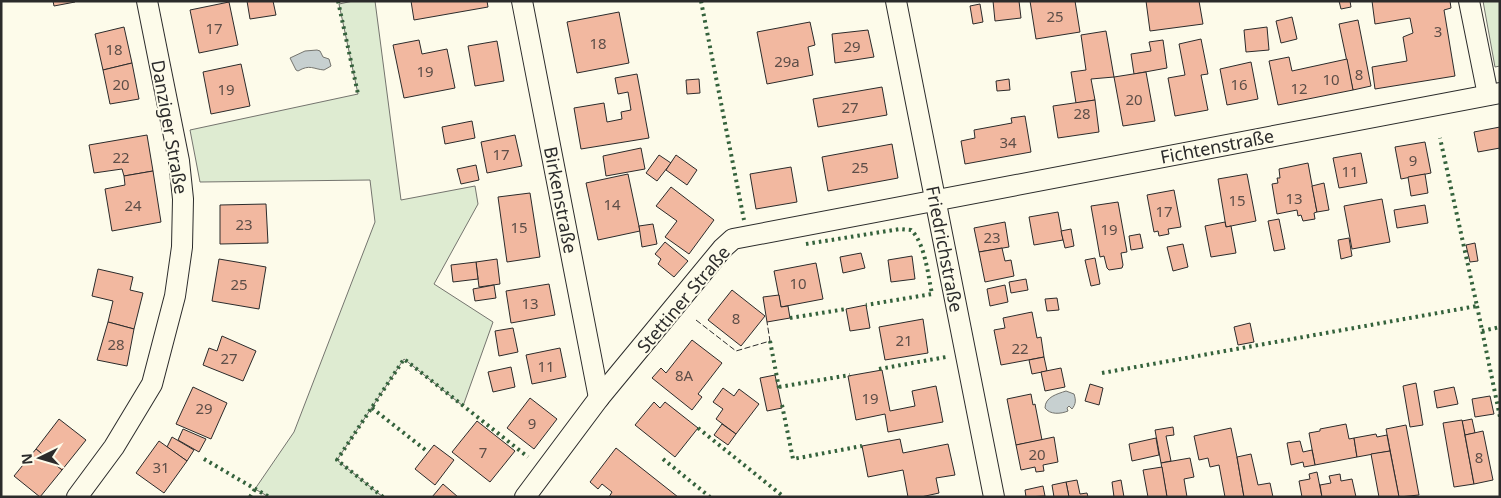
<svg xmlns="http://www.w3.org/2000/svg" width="1501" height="498" font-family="'Noto Sans',sans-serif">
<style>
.green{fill:#deebd1;stroke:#74746e}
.water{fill:#c7d0d0;stroke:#74746e}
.building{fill:#f2b8a0;stroke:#2b2b2b}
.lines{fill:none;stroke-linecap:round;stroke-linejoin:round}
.minor-casing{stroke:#2b2b2b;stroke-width:22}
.minor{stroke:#fdfbea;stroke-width:20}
.hedge{stroke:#34623c;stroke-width:4;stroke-dasharray:2.5 4;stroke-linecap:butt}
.fence{stroke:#2b2b2b;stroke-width:1;stroke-dasharray:6 2.5;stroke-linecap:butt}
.labels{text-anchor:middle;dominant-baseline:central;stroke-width:4;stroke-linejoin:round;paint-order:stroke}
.number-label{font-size:15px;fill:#5d4e48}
.street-label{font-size:18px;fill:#2b2b2b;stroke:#fdfbea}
</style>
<rect width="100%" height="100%" fill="#fdfbea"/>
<!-- green -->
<g class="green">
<path d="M353,1H375L401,200L475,186L478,204L434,284L493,322L463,406L404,359L337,460L383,497H269L255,489L294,432L375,222L370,180L200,182L190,130L358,94L339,4Z"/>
<path d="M1483,1H1500V66L1495,67Z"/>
</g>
<!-- water -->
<g class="water">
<path d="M317,50L320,51L323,57L329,59L331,66L324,70C313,69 310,64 298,71L296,70L290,58L305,51Z"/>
<path d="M1066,391L1074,394C1076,400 1076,404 1072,409L1069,406L1067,408L1068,411C1061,414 1050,415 1045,408C1045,397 1057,394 1066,391Z"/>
</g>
<!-- building -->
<g class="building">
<path d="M53,1H75V2L54,6Z"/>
<path d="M247,1H273L276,15L250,19Z"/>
<path d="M411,1H487L488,7L414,20Z"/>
<path d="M993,1H1019L1021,18L995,21Z"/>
<path d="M1030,1H1075L1080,32L1036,39Z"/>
<path d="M1146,1H1199L1203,24L1150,31Z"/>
<path d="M1339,1H1350L1351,7L1341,9Z"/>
<path d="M1372,1H1450L1451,8L1444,10L1455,76L1375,89L1372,67L1407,61L1403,37L1413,33L1410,18L1375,24Z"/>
<path d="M229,2L238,45L199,53L190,10Z"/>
<path d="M980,4L983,22L973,24L970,6Z"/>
<path d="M619,12L629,63L577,73L567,22Z"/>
<path d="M1292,17L1297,39L1281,43L1276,21Z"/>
<path d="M1358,20L1371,86L1353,90L1339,24Z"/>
<path d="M810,22L815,45L808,47L813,75L767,84L757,32Z"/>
<path d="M124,27L132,63L103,70L95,34Z"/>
<path d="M1267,27L1269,50L1246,52L1244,30Z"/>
<path d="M868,30L874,57L835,63L832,34Z"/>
<path d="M1106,31L1114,77L1091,79L1095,100L1076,103L1071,72L1086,70L1081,35Z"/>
<path d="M1201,39L1208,74L1201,75L1208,110L1175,116L1168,78L1185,75L1179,44Z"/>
<path d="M419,40L422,54L447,49L455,88L404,98L393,45Z"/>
<path d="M1163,40L1167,68L1134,74L1131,54L1151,51L1149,42Z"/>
<path d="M497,41L504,81L475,86L468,46Z"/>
<path d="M1289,57L1292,71L1347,59L1353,90L1278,105L1269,61Z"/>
<path d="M1251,62L1258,99L1227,105L1220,69Z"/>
<path d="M132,63L139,99L110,104L103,70Z"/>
<path d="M241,64L250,106L211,114L203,72Z"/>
<path d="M1146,72L1155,121L1123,126L1114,77Z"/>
<path d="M637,74L649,138L581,149L574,108L604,103L607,122L622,119L621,112L631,110L628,92L618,94L615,78Z"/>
<path d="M699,79L700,93L687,94L686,80Z"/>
<path d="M1009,79L1010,90L997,91L996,81Z"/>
<path d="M882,87L887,115L818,127L813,99Z"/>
<path d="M1095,100L1099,132L1058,138L1053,106Z"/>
<path d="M1025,116L1031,152L965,164L961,141L975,138L974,130L1012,123L1011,118Z"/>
<path d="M472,121L475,138L445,144L442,127Z"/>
<path d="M1500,127V148L1478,152L1474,132Z"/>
<path d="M147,135L153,171L124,176L122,169L94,173L89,145Z"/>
<path d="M515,135L522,166L487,173L481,142Z"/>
<path d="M1425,142L1431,173L1401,179L1395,147Z"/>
<path d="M892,144L898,178L828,191L822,157Z"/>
<path d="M641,148L645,169L606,176L603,156Z"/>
<path d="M1361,153L1367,183L1339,188L1333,158Z"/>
<path d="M659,155L671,163L657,181L646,173Z"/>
<path d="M676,155L697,170L687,185L666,170Z"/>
<path d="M1308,163L1317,212L1314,213L1315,219L1303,221L1301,215L1298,216L1297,210L1277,214L1272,184L1278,183L1277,178H1280L1279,169Z"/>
<path d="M476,165L479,180L461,184L457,169Z"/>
<path d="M791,167L797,202L756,209L750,174Z"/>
<path d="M153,171L161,222L112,231L105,189L125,185L124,176Z"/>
<path d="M628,174L640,231L598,240L586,183Z"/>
<path d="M1247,174L1256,221L1226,227L1218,179Z"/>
<path d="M1425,174L1428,193L1411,196L1408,177Z"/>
<path d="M1324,183L1329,210L1317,212L1312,186Z"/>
<path d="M671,187L714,220L689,254L665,237L677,221L656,206Z"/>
<path d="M1174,190L1181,227L1168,229L1169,234L1159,236L1158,231L1154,232L1147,195Z"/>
<path d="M530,193L540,257L507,262L498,197Z"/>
<path d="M1382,199L1390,242L1352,249L1344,206Z"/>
<path d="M1118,202L1127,252L1121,253L1123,265L1122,268L1109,270L1107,268L1104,256L1100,257L1091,206Z"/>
<path d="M266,204L268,243L220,244V205Z"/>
<path d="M1425,205L1428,223L1397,228L1394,210Z"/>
<path d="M1058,212L1063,240L1034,245L1029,217Z"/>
<path d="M1279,219L1285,249L1274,251L1268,221Z"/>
<path d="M1005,222L1009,247L979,252L974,228Z"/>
<path d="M1225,222L1226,227L1231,226L1236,253L1211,257L1205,226Z"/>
<path d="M653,224L657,244L642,247L639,226Z"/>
<path d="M1071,229L1074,246L1065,248L1061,231Z"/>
<path d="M1140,234L1143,248L1131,250L1129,236Z"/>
<path d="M1349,238L1352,256L1341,259L1338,240Z"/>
<path d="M665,242L688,261L674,277L658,264L661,259L655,254Z"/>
<path d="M1475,243L1478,261L1470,262L1466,245Z"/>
<path d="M1183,244L1188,267L1173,271L1167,247Z"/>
<path d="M1002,248L1005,261L1011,260L1014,276L985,282L979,252Z"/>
<path d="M861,253L865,268L843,273L840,257Z"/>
<path d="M912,256L915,279L891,282L888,260Z"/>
<path d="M1095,258L1100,284L1091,286L1085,260Z"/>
<path d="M219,259L266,267L259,309L212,301Z"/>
<path d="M497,259L500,284L479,287L476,262Z"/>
<path d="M476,262L478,279L453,282L451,265Z"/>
<path d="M816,263L823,299L781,307L774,271Z"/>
<path d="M98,269L133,277L130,290L143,293L134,329L108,322L113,301L92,296Z"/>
<path d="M1026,279L1028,290L1011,293L1009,282Z"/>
<path d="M549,284L555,315L511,323L506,291Z"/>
<path d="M494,285L496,298L475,301L473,289Z"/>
<path d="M1005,285L1008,302L990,306L987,289Z"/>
<path d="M732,290L765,316L741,346L708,320Z"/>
<path d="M779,295L781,307L788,306L790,318L767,322L763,297Z"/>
<path d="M1057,298L1059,310L1047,311L1045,299Z"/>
<path d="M866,305L870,328L850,331L846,309Z"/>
<path d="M1032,312L1037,338L1041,337L1044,357L1001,365L994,330L1005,328L1003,318Z"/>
<path d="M923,319L928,353L885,360L879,327Z"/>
<path d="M108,322L134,329L127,366L97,360Z"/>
<path d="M1250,323L1254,342L1238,345L1234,327Z"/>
<path d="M513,328L518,352L499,356L495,331Z"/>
<path d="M222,336L256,351L243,381L203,365L209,348L217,351Z"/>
<path d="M692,340L722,363L698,394L702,397L692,410L652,378L661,368L666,373Z"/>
<path d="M560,348L566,377L532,384L526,355Z"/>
<path d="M1044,357L1047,371L1032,374L1029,360Z"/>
<path d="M511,367L515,387L493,392L488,372Z"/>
<path d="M1061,368L1065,387L1045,391L1041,372Z"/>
<path d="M882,370L890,411L915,406L912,391L936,386L943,422L888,432L885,414L856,420L848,376Z"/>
<path d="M775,375L782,408L767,411L760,378Z"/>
<path d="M1416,383L1423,425L1410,427L1403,386Z"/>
<path d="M1090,384L1103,388L1099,405L1085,401Z"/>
<path d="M193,387L227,403L211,439L176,424Z"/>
<path d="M1454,387L1458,404L1437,408L1434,391Z"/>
<path d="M723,388L734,396L739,389L759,404L736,434L716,419L723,409L713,402Z"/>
<path d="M1031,394L1033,405L1035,404L1042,440L1016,445L1007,399Z"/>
<path d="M1490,396L1494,414L1475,417L1472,399Z"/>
<path d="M530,398L557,419L534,449L507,428Z"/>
<path d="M654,402L660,408L665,402L698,428L675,457L635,425Z"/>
<path d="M59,419L86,440L62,470L36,449Z"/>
<path d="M1472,419L1475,433L1465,435L1462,421Z"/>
<path d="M1462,420L1474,484L1454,487L1443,423Z"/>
<path d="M477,421L515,451L490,482L452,452Z"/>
<path d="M722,424L736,434L728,445L714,435Z"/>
<path d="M1346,424L1349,439L1354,438L1357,457L1315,465L1309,433L1320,431V429Z"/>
<path d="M1406,425L1419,495L1399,497L1386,429Z"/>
<path d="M1173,427L1174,435L1166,436L1171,461L1161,463L1155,430Z"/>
<path d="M1231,428L1237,457L1244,497H1225L1219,465L1210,467L1208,458L1199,460L1194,436Z"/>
<path d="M183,429L206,439L199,452L178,440Z"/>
<path d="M1483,431L1493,480L1474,484L1465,435Z"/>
<path d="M1376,434L1377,437L1387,435L1390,451L1357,457L1354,438Z"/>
<path d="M172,437L194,450L187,461L167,447Z"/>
<path d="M1054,437L1058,462L1043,465L1044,471L1036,472L1035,467L1021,470L1016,445Z"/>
<path d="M1156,438L1159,455L1132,461L1129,444Z"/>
<path d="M900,439L903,453L948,444L955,475L936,478L939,493L921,497H908L903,470L868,477L862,446Z"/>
<path d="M159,441L187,461L164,493L136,473Z"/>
<path d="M1300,441L1303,452L1312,450L1315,465L1304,467L1303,462L1291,465L1287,443Z"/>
<path d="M434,445L454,460L435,485L415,469Z"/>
<path d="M616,448L678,497H609L612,492L602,484L598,489L590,482Z"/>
<path d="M36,449L62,470L40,497L14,476Z"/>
<path d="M1390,451L1399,497H1379L1371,454Z"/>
<path d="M1251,454L1258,485L1270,483L1273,497H1244L1237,457Z"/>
<path d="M1190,458L1194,477L1184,479L1187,497H1167L1161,463Z"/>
<path d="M1162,467L1167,497H1148L1143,470Z"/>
<path d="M1317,472L1322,497H1302L1299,481L1310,479L1309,474Z"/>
<path d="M1340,474L1341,481L1352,479L1356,497H1322L1320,485L1331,483L1329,476Z"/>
<path d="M1077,480L1080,494L1087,493L1088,497H1069L1066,482Z"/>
<path d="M1121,480L1124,497H1114L1112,482Z"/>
<path d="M1066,482L1069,497H1054L1052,485Z"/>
<path d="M443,484L458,497H432Z"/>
<path d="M1043,486L1045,496L1026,497L1025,490Z"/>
</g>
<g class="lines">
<!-- minor casing -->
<g class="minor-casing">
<g id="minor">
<path d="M522,1L599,398"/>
<path d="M896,1L994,497"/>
<path d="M1469,1L1488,95"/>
<path d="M77,497L114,447L152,384L175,296L182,247L183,199L179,161L147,1"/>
<path d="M525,497L599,398L722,249L733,239L1500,93"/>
</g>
</g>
<!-- minor -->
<use href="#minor" class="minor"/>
<!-- hedge -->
<g class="hedge">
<path d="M338,1L358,94"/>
<path d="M701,1L744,220"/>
<path d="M806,244L900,229L911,230C925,243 928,275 932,294L866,305"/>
<path d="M1477,306L1500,417"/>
<path d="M790,318L846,309"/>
<path d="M1482,331L1500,327"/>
<path d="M770,341L779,388"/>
<path d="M879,369L946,357"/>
<path d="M1102,373L1477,306L1440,138"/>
<path d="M779,387L850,375"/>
<path d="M782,405L793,459L862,446"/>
<path d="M372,408L428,452"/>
<path d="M698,428L784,497"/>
<path d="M204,459L269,497"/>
<path d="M663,459L710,497"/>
<path d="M250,497L255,489"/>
<path d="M383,497L337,460L404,359L528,457"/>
</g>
<!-- fence -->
<path class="fence" d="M696,320L736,351L770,341L767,322"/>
</g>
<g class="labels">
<!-- number labels -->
<g class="number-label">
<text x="1055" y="16">25</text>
<text x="214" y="28">17</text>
<text x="1438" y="31">3</text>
<text x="598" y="43">18</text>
<text x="852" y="46">29</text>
<text x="114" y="49">18</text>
<text x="787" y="61">29a</text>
<text x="425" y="71">19</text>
<text x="1359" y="74">8</text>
<text x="1331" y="79">10</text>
<text x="121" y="84">20</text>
<text x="1239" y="84">16</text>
<text x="1299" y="88">12</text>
<text x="226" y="89">19</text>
<text x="1134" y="99">20</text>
<text x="850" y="107">27</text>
<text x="1082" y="113">28</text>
<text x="1008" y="142">34</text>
<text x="501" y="154">17</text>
<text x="121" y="157">22</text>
<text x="1413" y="160">9</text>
<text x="860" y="167">25</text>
<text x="1350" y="171">11</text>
<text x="1294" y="198">13</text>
<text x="1237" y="200">15</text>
<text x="612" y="204">14</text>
<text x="133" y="205">24</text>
<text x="1164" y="211">17</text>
<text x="244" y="224">23</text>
<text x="519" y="227">15</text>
<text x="1109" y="229">19</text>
<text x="992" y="237">23</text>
<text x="798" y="283">10</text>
<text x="239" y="284">25</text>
<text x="530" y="303">13</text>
<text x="736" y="318">8</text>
<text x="904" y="340">21</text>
<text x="116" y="344">28</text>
<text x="1020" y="348">22</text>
<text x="229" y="358">27</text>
<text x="546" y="366">11</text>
<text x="684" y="375">8A</text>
<text x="870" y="398">19</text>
<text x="204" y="408">29</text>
<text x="532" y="423">9</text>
<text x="483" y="452">7</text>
<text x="1037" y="454">20</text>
<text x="1479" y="457">8</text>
<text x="161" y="467">31</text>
</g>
<!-- street labels -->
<g class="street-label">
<text transform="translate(170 127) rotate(80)">Danziger Straße</text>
<text transform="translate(1217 146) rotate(-11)">Fichtenstraße</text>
<text transform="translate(561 200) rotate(79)">Birkenstraße</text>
<text transform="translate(945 249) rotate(79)">Friedrichstraße</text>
<text transform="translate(683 299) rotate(-50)">Stettiner Straße</text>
</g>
</g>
<!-- border -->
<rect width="1501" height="498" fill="none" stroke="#2b2b2b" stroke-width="5"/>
<!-- north arrow -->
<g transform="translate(40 458) rotate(265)" stroke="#fdfbea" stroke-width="4" paint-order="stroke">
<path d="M0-4L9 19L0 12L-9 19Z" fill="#2b2b2b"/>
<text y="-8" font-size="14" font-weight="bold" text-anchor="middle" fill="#2b2b2b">N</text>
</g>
</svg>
